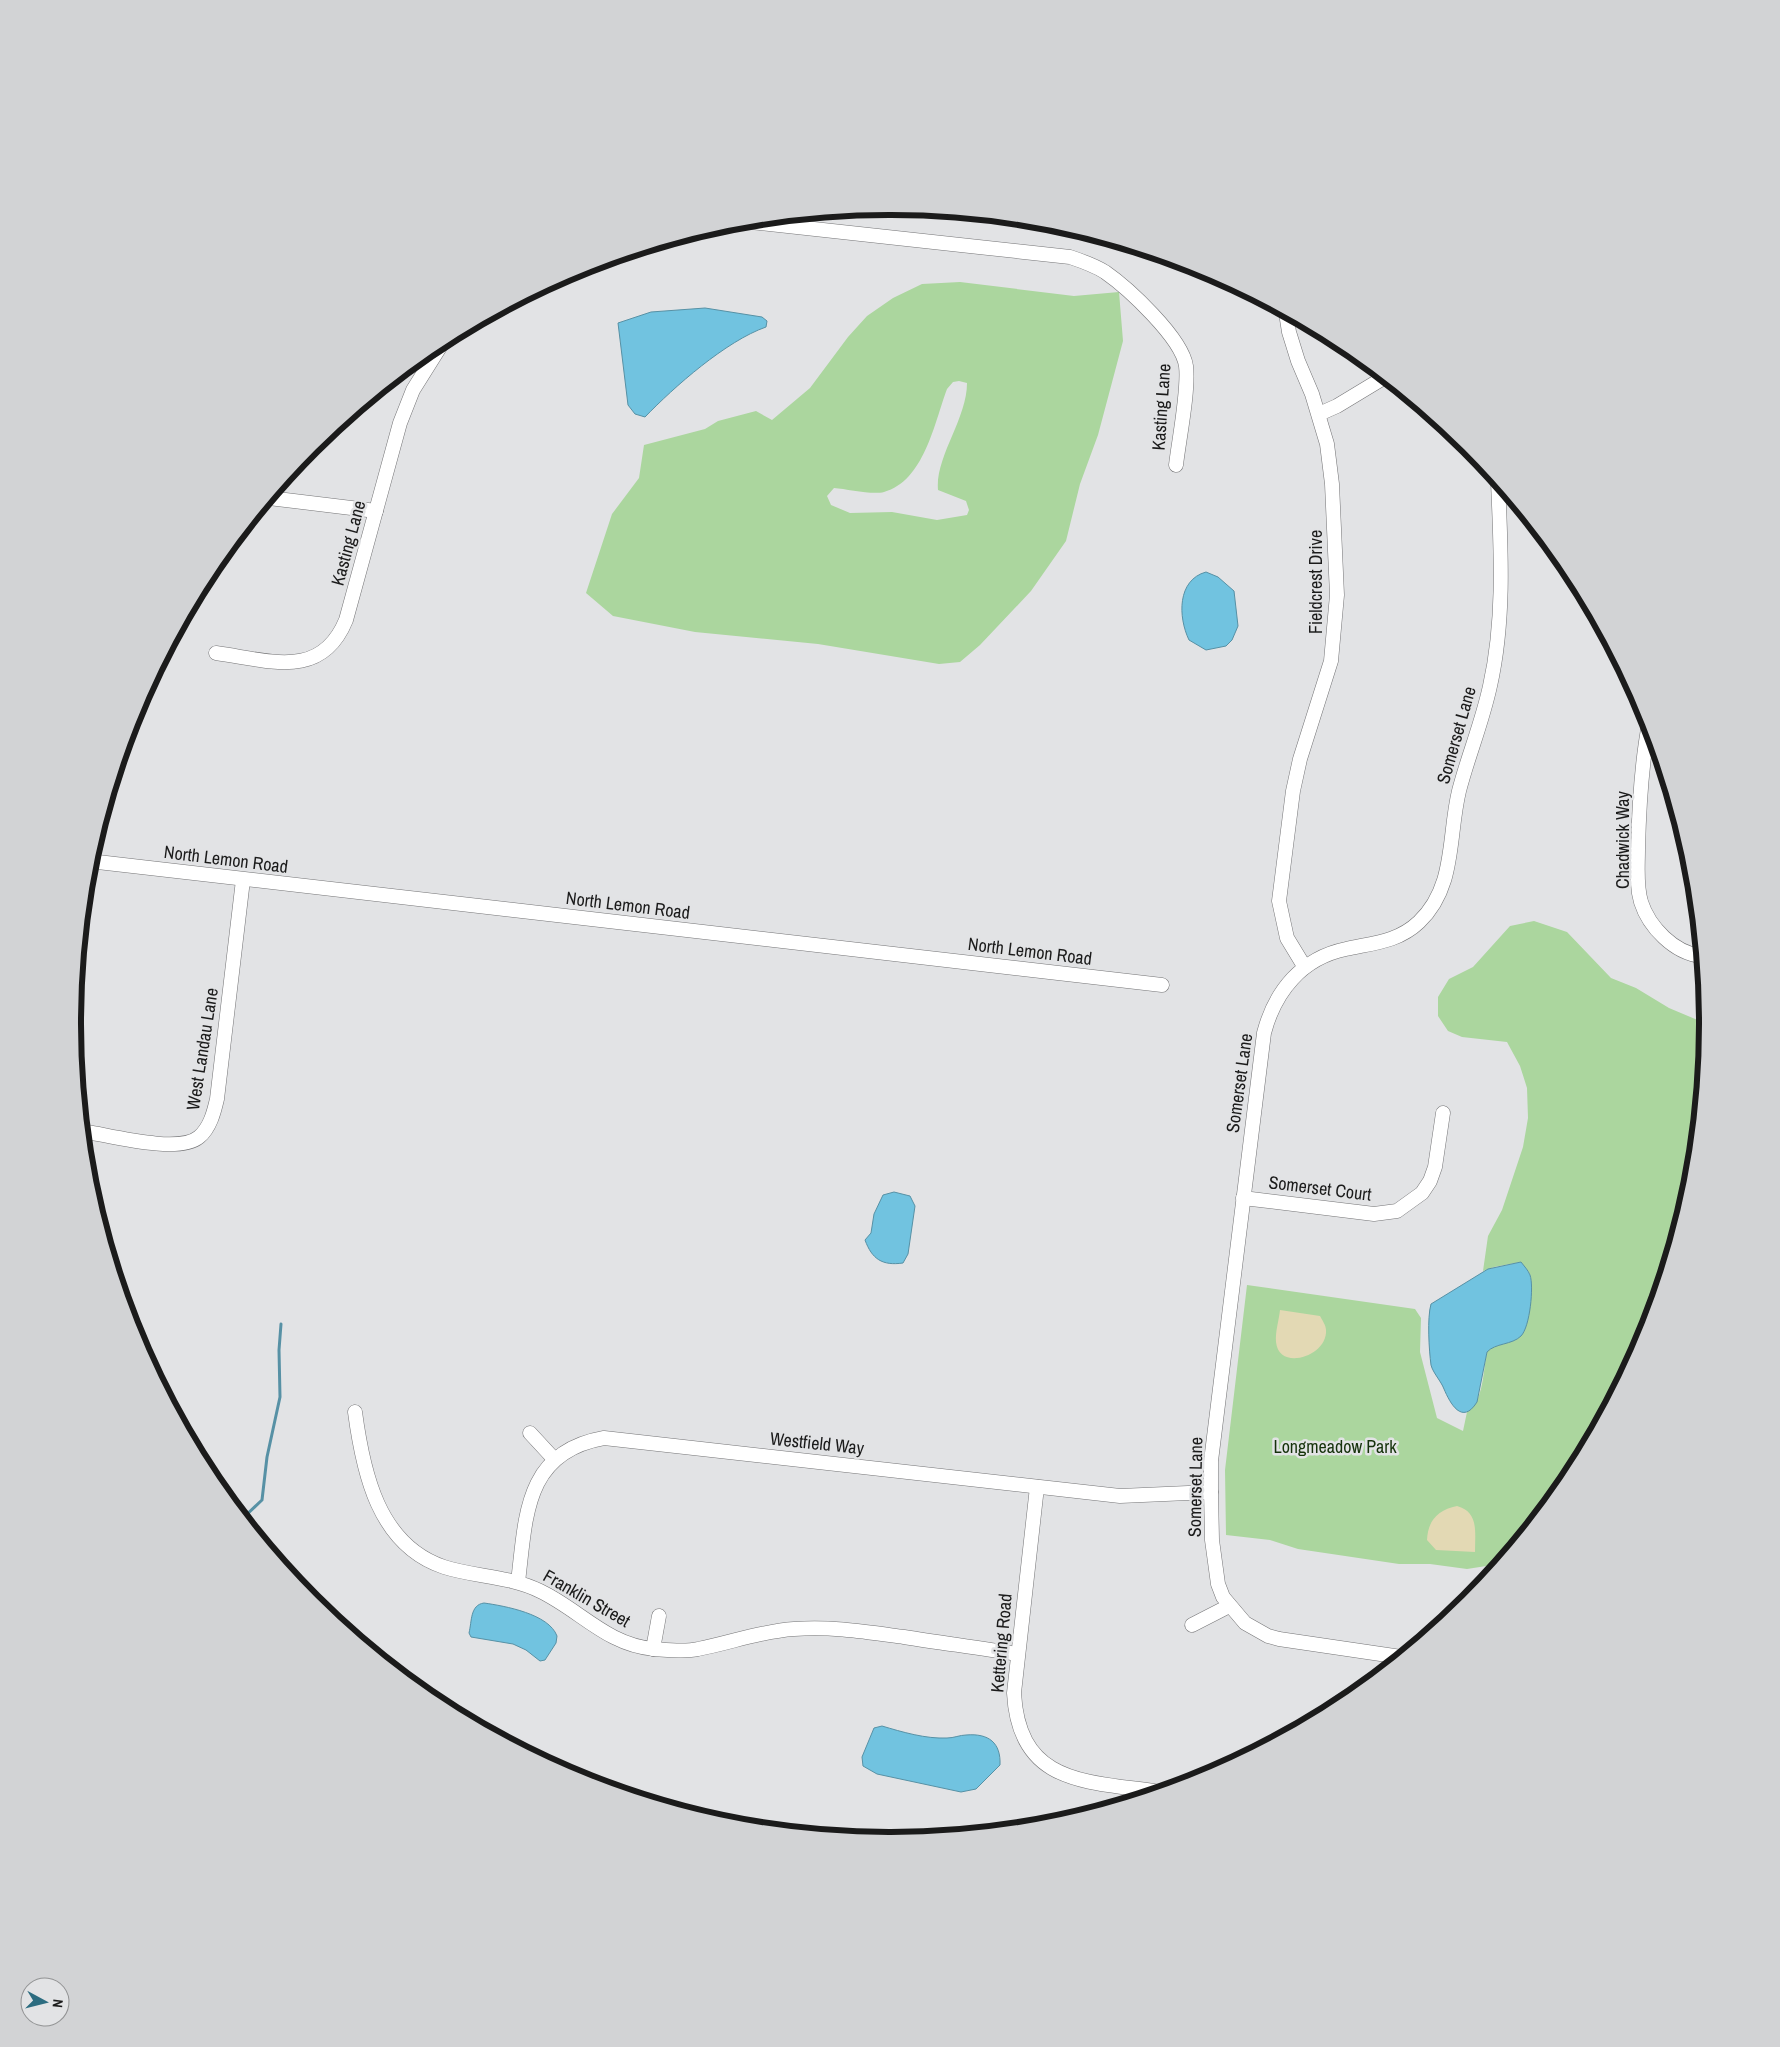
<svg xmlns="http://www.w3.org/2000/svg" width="1780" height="2047" font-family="'Archivo Narrow',sans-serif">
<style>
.green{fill:#abd69e;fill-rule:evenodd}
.sand{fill:#e3d9b4}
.water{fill:#71c3e0;stroke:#5791a5}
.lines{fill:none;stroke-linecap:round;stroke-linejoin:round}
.stream{stroke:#5791a5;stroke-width:3}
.minor-casing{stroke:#747476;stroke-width:15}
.minor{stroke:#fff;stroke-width:14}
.labels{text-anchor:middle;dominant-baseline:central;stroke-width:5;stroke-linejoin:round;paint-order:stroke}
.street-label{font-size:18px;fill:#1b1b1b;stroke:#e2e3e5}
.park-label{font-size:18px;fill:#15320b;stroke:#e2e3e5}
.rim{fill:none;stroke:#1b1b1b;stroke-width:6}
</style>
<rect width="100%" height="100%" fill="#e2e3e5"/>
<!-- green -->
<g class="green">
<path d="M960,282L1074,296L1119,292L1123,341L1098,435L1080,484L1066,541L1031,591L980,645L960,662L939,664L818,644L695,632L613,616L586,593L612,514L639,478L644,445L705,429L718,421L756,411L772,420L810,388L848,337L867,316L893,298L922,284ZM959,381L967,383C967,419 935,457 938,490L966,501L969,510L967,515L937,520L892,512L850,513L831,505L827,496L834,488C847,489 872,495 884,492C924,481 934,424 947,389L953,382Z"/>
<path d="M1534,921L1567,932L1611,978L1636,988L1669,1008L1707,1024L1692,1183L1645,1337L1570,1478L1499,1564L1467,1569L1430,1564H1399L1298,1549L1270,1540L1226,1535L1225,1470L1247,1285L1415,1309L1421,1318L1420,1352L1437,1418L1463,1431L1467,1412C1484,1402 1483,1370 1487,1352L1490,1348L1513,1341L1525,1329L1531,1289L1530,1274L1521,1262L1494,1267L1483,1271L1488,1236L1502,1210L1523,1147L1528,1118L1527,1088L1520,1066L1507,1042L1462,1037L1448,1031L1438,1016V997L1449,979L1473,967L1510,926Z"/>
</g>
<!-- sand -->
<g class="sand">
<path d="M1280,1310L1320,1316C1322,1320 1326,1325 1326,1330C1328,1356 1279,1372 1276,1342C1275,1332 1279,1320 1280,1310Z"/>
<path d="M1457,1506C1479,1512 1475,1532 1475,1552L1436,1550L1427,1540C1428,1520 1438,1510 1457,1506Z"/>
</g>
<!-- water -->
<g class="water">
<path d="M705,308L762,317L767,321L766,327C726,341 674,387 645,417L635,414L628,405L618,323L651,312Z"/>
<path d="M1206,572L1218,577L1234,591L1238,626L1232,640L1226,646L1206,650L1189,640C1178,617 1177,580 1206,572Z"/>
<path d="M894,1192L910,1196L915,1206L908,1254L903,1263C882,1266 872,1259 865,1240L871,1233L874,1214L883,1195Z"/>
<path d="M1521,1262C1524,1266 1528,1270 1530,1275C1534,1286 1530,1327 1521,1336C1512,1345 1495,1343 1487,1352L1477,1402C1462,1426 1450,1403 1444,1389C1441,1381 1433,1373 1431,1365C1429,1350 1427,1318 1431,1304L1488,1269Z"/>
<path d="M484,1603C505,1606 549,1614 557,1636L556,1643L545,1660L540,1661L526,1650L513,1644L471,1637L469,1633C472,1621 470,1605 484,1603Z"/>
<path d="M882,1726C902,1732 926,1739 947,1738C954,1738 960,1735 966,1735C989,1733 1001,1743 1000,1765L976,1789L961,1792L877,1774L863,1766L862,1757L874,1728Z"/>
</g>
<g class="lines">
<!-- stream -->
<path class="stream" d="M243,1518L262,1500L267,1457L280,1397L279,1350L281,1324"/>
<!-- minor casing -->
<g class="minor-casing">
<g id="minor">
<path d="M741,221L1070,257C1082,261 1094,265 1105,272C1128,288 1182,338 1186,366C1189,390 1179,439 1176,465"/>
<path d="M1286,313L1289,332L1298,361L1312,394L1327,444L1332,484L1337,595L1331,661L1300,759L1293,791L1279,901L1287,938L1304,966"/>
<path d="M1319,414L1337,406L1385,377"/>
<path d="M269,498L376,511"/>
<path d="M216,653C268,660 321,681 346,620L400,423L413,390L445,339"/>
<path d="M1649,724C1641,766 1639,807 1638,849C1638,867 1636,885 1641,902C1649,927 1674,953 1701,956"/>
<path d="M89,861L1162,985"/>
<path d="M87,1132C112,1136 179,1154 199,1137C210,1128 214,1112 217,1099L243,880"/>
<path d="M1243,1198L1374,1214L1397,1211L1422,1193L1430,1181L1435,1167L1443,1113"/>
<path d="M355,1412C363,1472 378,1545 444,1567C475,1577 510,1576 540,1591C580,1610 607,1645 654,1649C668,1650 685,1652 698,1649C730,1643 761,1631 794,1629C831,1626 867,1632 904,1637C942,1643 980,1648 1017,1654"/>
<path d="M530,1433L554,1459"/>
<path d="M1037,1487L1014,1693C1019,1786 1088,1781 1160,1792"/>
<path d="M518,1582C526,1517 524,1452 604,1438L1120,1496L1211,1492"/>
<path d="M1192,1625L1229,1606"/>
<path d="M653,1649L659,1616"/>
<path d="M1401,1657L1279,1639L1268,1636L1245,1623L1223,1597L1218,1584L1212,1540L1211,1492V1461L1264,1033C1275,991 1302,958 1346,949C1373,943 1398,942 1419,922C1456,887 1448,836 1459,791C1468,756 1482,723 1490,686C1505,619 1501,550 1498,482"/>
</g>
</g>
<!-- minor -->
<use href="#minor" class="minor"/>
</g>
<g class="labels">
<!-- street labels -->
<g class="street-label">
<text transform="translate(1161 407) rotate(-86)">Kasting Lane</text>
<text transform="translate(348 543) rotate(-75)">Kasting Lane</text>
<text transform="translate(1315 582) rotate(-90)">Fieldcrest Drive</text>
<text transform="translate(1456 735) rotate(-74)">Somerset Lane</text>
<text transform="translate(1622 840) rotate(-90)">Chadwick Way</text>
<text transform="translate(226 859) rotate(7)">North Lemon Road</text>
<text transform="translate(628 905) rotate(7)">North Lemon Road</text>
<text transform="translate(1030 951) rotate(7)">North Lemon Road</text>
<text transform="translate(202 1049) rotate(-81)">West Landau Lane</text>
<text transform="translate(1239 1083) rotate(-82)">Somerset Lane</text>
<text transform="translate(1320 1188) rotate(7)">Somerset Court</text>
<text transform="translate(817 1443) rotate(6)">Westfield Way</text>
<text transform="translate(1195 1487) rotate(-89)">Somerset Lane</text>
<text transform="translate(587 1598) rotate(30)">Franklin Street</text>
<text transform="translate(1001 1643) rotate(-85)">Kettering Road</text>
</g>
<!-- park labels -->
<g class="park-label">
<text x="1335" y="1446">Longmeadow Park</text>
</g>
</g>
<!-- crop -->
<path d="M0 0H1780V2047H0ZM889 215H891A808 808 0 0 1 1699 1023V1024A808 808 0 0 1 891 1832H889A808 808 0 0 1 81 1024V1023A808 808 0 0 1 889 215Z" fill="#d2d3d5" fill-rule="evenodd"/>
<path class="rim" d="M889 215H891A808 808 0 0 1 1699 1023V1024A808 808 0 0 1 891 1832H889A808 808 0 0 1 81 1024V1023A808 808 0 0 1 889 215Z"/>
<!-- north arrow -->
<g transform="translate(45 2002) rotate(97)"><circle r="24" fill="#e2e3e5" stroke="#929394"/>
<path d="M0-4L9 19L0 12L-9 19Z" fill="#2c6c80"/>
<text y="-8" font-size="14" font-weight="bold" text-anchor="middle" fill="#1b1b1b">N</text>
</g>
</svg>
